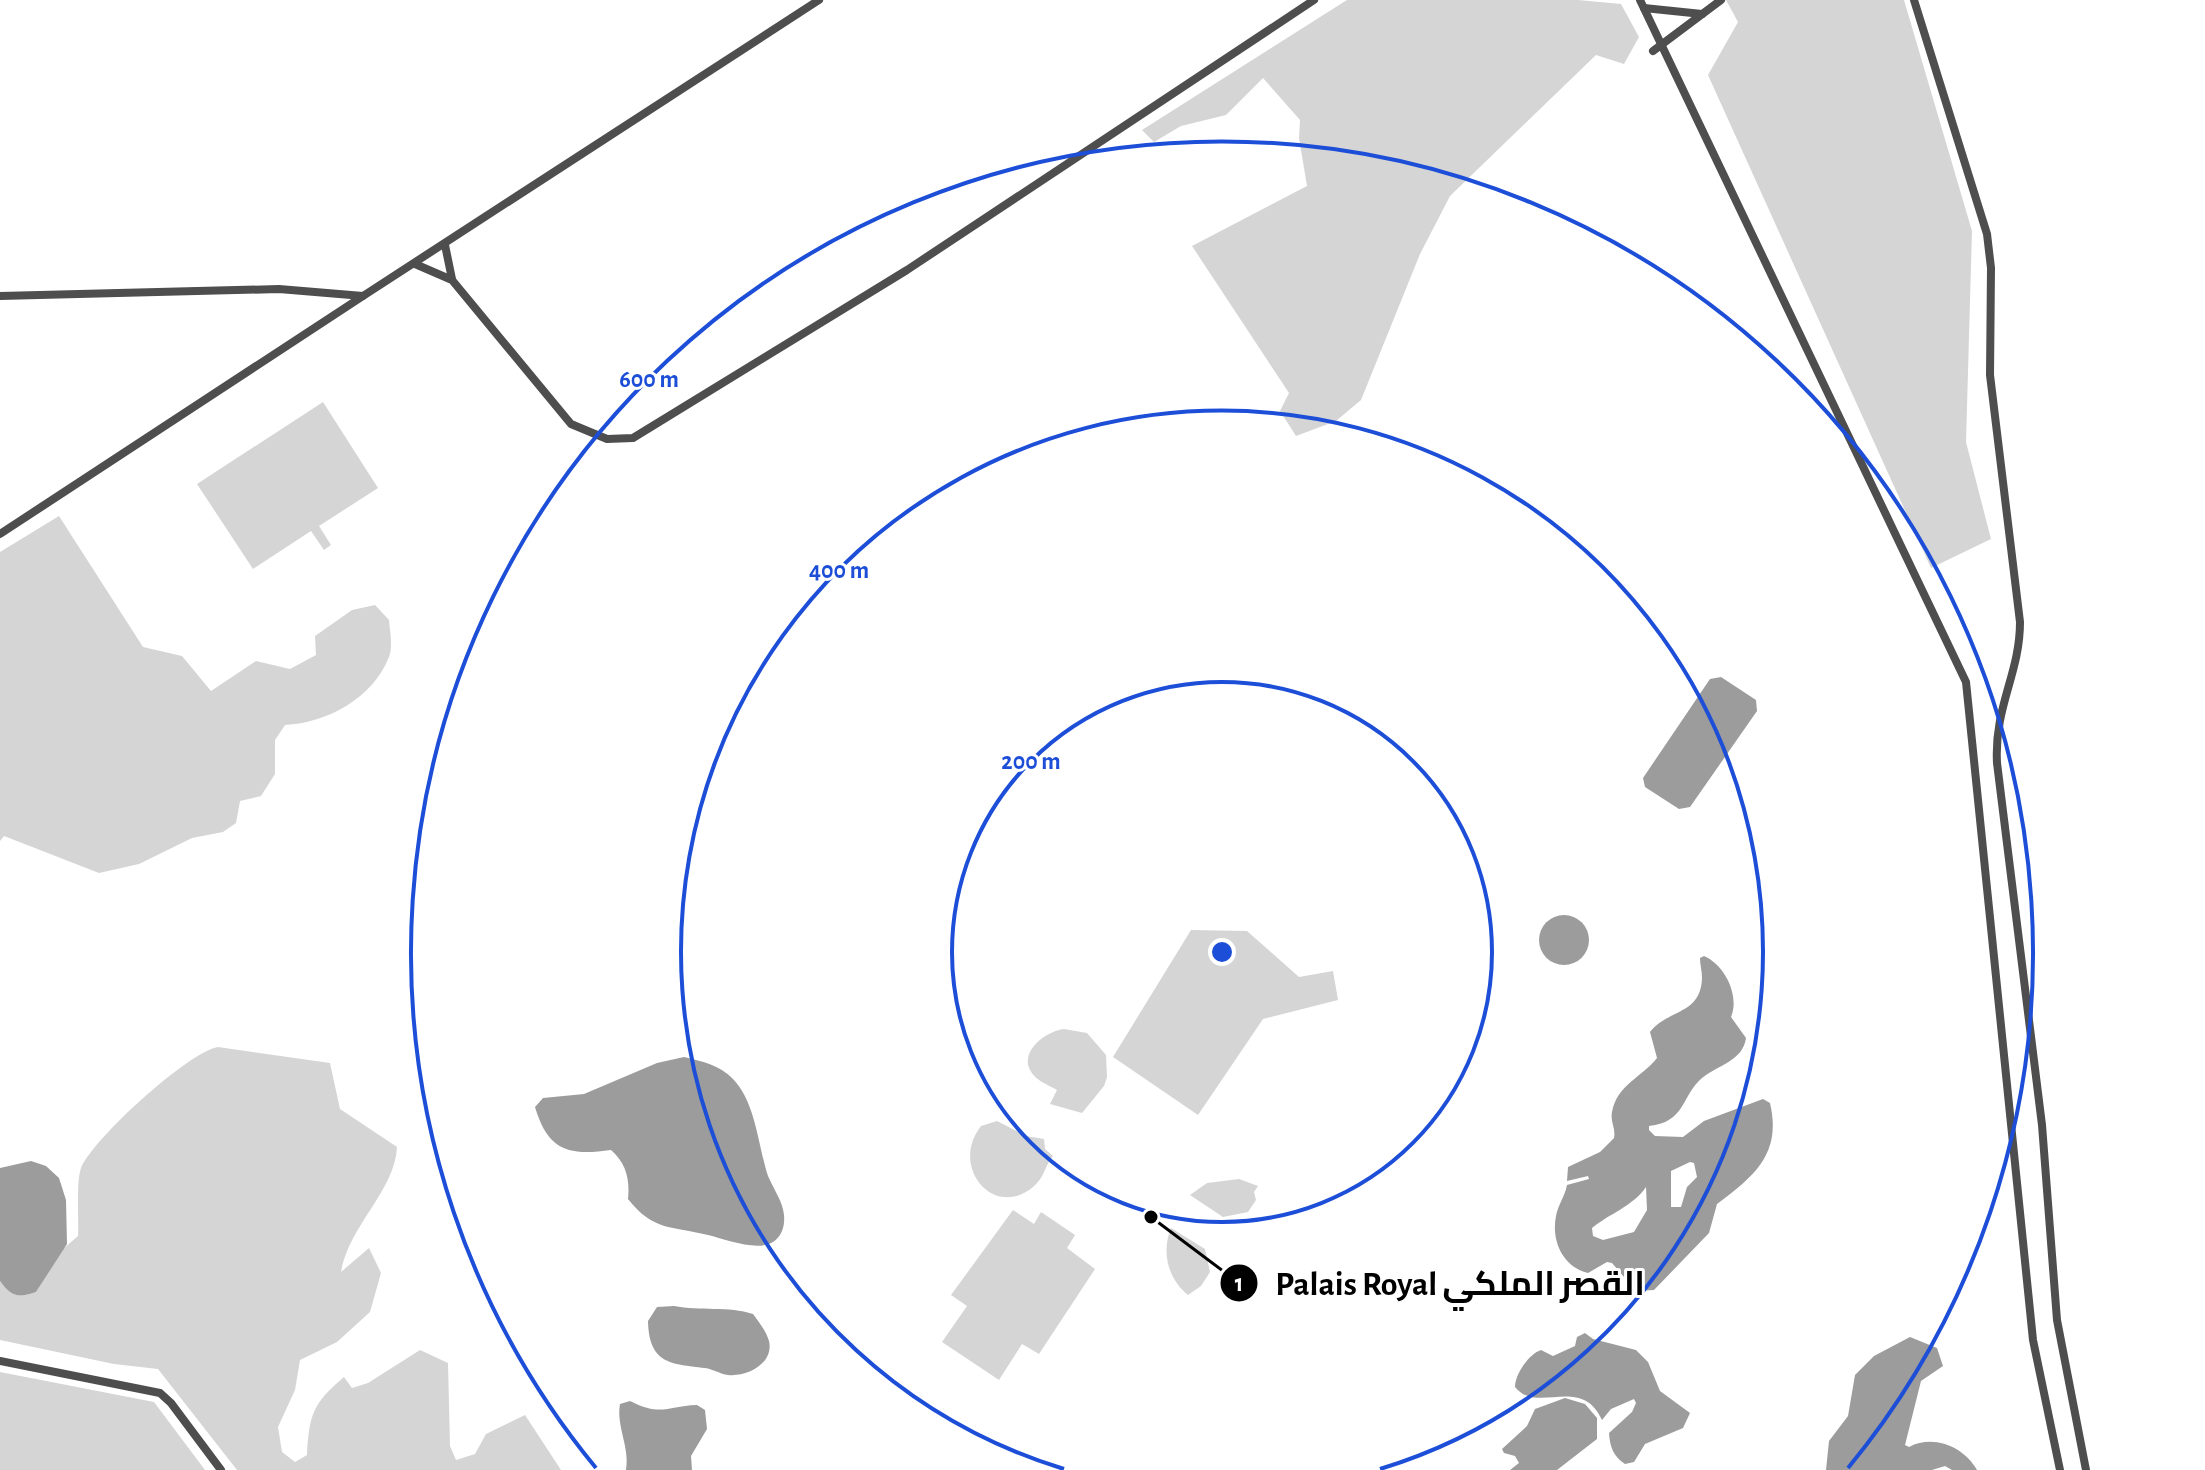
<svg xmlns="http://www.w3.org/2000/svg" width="2205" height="1470" font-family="'Alegreya Sans',Cairo,sans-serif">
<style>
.green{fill:#d5d5d5}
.water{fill:#9c9c9c;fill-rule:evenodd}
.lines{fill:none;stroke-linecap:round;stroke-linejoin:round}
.street{stroke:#4e4e4e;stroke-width:8}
.ring{fill:none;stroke:#1d4ed8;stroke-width:4}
.centre{fill:#1d4ed8;stroke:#fff;stroke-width:4}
.ring-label{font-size:24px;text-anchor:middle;font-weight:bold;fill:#1d4ed8;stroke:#fff;stroke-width:6;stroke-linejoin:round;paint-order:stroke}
.leader{fill:none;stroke:#000;stroke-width:3}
.callout-dot{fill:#000;stroke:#fff;stroke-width:3}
.mark-label{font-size:24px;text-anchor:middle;font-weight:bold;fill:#fff}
.callout-label{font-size:34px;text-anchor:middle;font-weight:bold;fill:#000;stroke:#fff;stroke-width:6;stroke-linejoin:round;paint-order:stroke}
</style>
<rect width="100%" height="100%" fill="#fff"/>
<!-- green -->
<g class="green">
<path d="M1347,0H1578L1621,4L1639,37L1624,64L1596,55L1450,196L1420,254L1361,400L1336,421L1296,436L1280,411L1289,393L1192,246L1307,186L1299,138L1300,120L1263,78L1226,115L1181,126L1154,142L1142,130Z"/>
<path d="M1726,0H1904L1972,231L1966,442L1991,539L1931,568L1708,75L1738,22Z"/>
<path d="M323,402L378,488L319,526L331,545L324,550L311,531L253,569L197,484Z"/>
<path d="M59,516L143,647L182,656L211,691L256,661L290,669L316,655L315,636L352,610L375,605L389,620C390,631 393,647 389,657C373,698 327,723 285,725L275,740V774L261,796L240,801L236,823L223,832L192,838L139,864L99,873L4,836L0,841V552Z"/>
<path d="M1191,930L1247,931L1299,977L1333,971L1338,1000L1263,1019L1198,1115L1113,1057Z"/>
<path d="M1064,1029L1087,1033L1106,1055L1107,1077L1104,1086L1082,1113L1050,1104L1057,1090C1048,1085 1035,1080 1030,1070C1020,1050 1047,1031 1064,1029Z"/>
<path d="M218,1047L330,1063L340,1109L397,1147C395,1191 349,1225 341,1272L369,1248L381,1273L370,1312L337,1342L300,1360L295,1390L278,1427L282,1452L295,1462L307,1455C309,1415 313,1403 344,1377L352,1388L368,1383L420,1350L448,1363L450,1446L456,1460L475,1454L486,1434L525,1415L561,1470H237L158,1369L114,1364L0,1340V1281C11,1297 18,1298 36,1292L63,1249L78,1236C79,1219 76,1182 81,1168C93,1139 188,1052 218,1047Z"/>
<path d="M997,1121L1026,1136L1044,1139L1045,1149L1053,1156C1044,1167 1045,1177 1033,1187C994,1220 949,1167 981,1126Z"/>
<path d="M1239,1179L1258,1186L1254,1192L1256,1200L1248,1212L1223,1217L1190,1195L1207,1183Z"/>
<path d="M1013,1210L1034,1224L1041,1212L1075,1235L1067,1248L1095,1269L1039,1354L1022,1344L999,1380L942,1342L967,1306L951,1295Z"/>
<path d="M1171,1228L1205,1249L1210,1272L1201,1286L1188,1295C1168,1279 1161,1252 1171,1228Z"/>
<path d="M0,1372L154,1402L205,1470H0Z"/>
</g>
<!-- water -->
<g class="water">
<path d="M1721,677L1756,700L1757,711L1690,807L1679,809L1645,787L1643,778L1710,679Z"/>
<circle cx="1564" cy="940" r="25"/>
<path d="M1704,956C1725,965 1740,996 1731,1017L1746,1038C1743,1061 1718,1065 1702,1078C1681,1096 1686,1122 1649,1126V1130L1655,1136L1683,1137L1704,1121L1763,1099L1770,1103C1782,1154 1754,1176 1717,1204L1709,1233L1654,1290L1636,1291L1612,1263L1607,1262L1588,1273C1563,1267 1551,1241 1556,1216C1558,1205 1565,1196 1567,1185L1589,1179L1588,1176L1567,1181L1568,1167L1600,1152L1614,1138C1616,1128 1610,1122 1612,1112C1617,1085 1642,1077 1657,1058L1650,1032C1668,1009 1701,1015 1702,978C1702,971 1700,965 1700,958ZM1690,1162L1694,1163L1697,1177L1687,1187L1681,1207H1671V1171ZM1646,1187L1647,1210L1634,1232L1603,1240L1593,1236L1592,1228C1609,1214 1633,1206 1646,1187Z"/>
<path d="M684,1057C701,1061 720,1065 733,1079C756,1103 758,1146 768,1176C773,1188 783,1202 784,1215C785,1226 782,1236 773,1242C757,1252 725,1239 708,1235C671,1226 653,1231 628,1199C630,1179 626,1163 611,1150C569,1156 548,1151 535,1107L543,1098L584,1094L657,1063Z"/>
<path d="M31,1161L46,1166L59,1178L66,1200L67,1244L36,1292C18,1298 11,1297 0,1281V1168Z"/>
<path d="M674,1306C700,1311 729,1306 753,1314C759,1322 766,1331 769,1341C774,1363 748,1377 728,1375C720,1374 713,1369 705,1368C671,1364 649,1364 648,1321L657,1307Z"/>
<path d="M1585,1333L1593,1339L1636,1350L1648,1362L1660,1391L1690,1413L1683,1428L1645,1444L1634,1462L1625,1464C1613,1456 1610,1447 1609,1433L1632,1412L1636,1403L1634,1399L1611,1409L1602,1420C1581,1374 1537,1415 1515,1387C1515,1374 1529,1354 1541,1350L1553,1356L1575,1346L1577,1337Z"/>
<path d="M1910,1337L1937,1348L1943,1366L1921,1381L1905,1445L1909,1447C1934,1434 1964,1447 1977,1470H1952L1945,1466L1932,1470H1826L1829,1441L1848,1416L1855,1375L1874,1356Z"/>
<path d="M1565,1398L1585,1404L1597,1418V1439L1557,1470H1510L1519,1463L1515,1456L1504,1453L1502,1449L1527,1426L1535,1409Z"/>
<path d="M630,1401C662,1417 667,1406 697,1405L705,1410L707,1429L691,1456L692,1470H626C630,1447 616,1426 620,1404Z"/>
</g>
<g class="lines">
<!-- street -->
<g class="street">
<path d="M1640,0L1966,682L2033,1340L2060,1470"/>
<path d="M1914,0L1987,234L1991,268L1990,375L2020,622C2020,674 1994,706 1997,763L2042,1125L2057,1320L2086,1470"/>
<path d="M1644,8L1702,14"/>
<path d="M1653,51L1721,0"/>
<path d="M445,245L452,279"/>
<path d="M415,264L452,280L571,424L607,439L633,438L907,270L1314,0"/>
<path d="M0,296L279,289L363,296L819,0"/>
<path d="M0,534L363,296"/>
<path d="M0,1361L160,1393L171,1403L221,1470"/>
</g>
</g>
<!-- distance rings -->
<g class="ring">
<circle cx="1222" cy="952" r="270"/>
<path d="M1064 1469A541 541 0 1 1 1380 1469"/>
<path d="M596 1468A811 811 0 1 1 1848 1468"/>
</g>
<circle cx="1222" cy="952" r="12" class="centre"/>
<g class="ring-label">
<text x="649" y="387">600 m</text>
<text x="839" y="578">400 m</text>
<text x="1031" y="769">200 m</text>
</g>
<!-- callouts -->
<path class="leader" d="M1151 1217L1239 1283"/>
<g class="callout-dot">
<circle cx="1151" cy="1217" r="8"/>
<circle cx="1239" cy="1283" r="20"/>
</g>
<g class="mark-label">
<text x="1239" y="1291">1</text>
</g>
<g class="callout-label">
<text x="1460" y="1295">Palais Royal القصر الملكي</text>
</g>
</svg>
